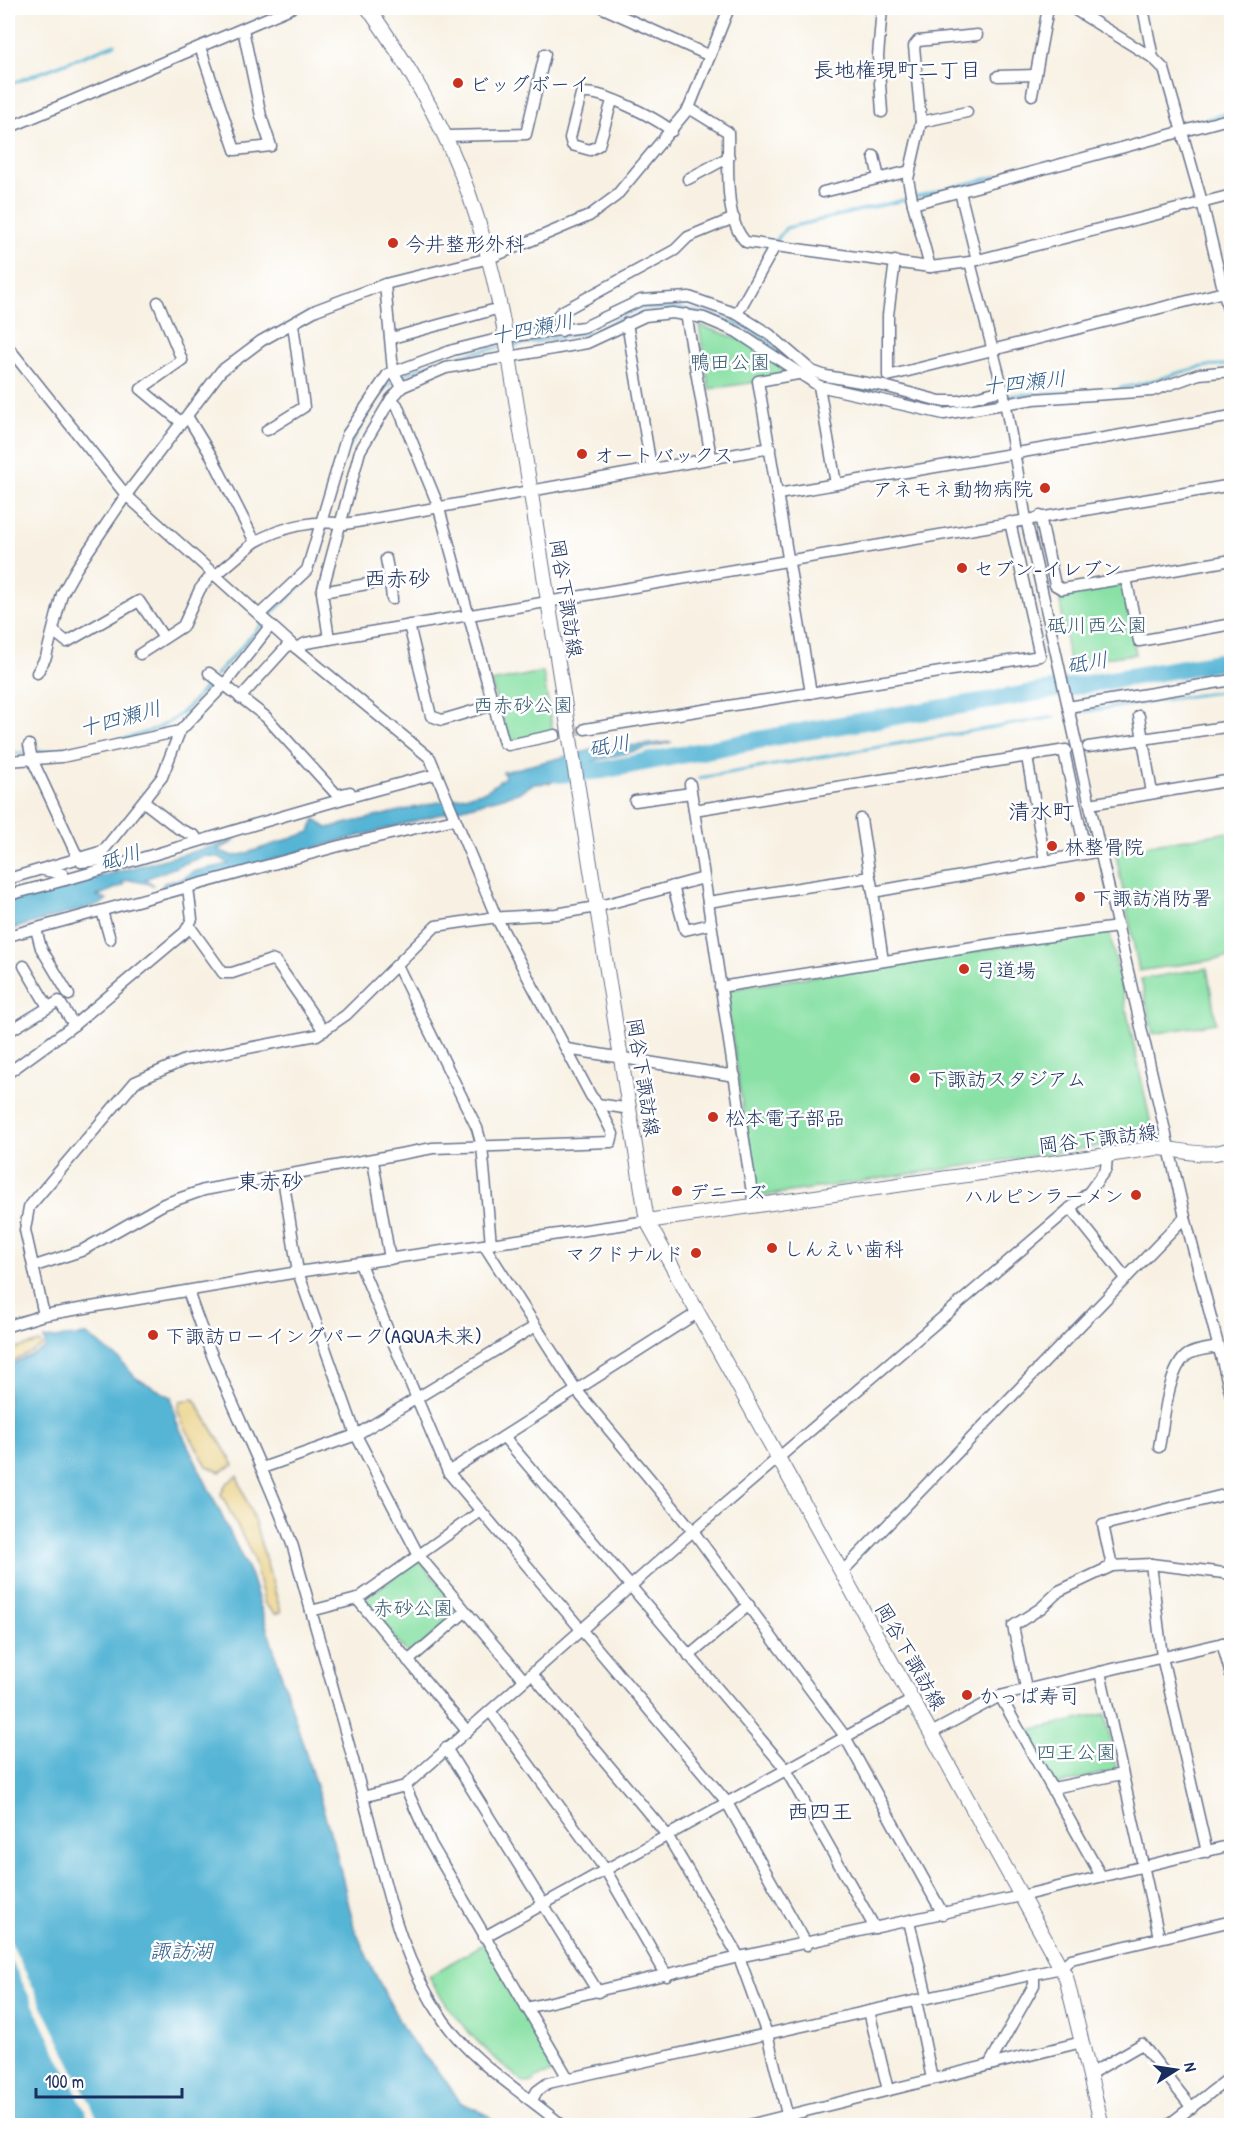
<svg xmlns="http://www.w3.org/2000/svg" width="1239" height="2133" font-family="'Patrick Hand','Klee One',sans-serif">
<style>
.green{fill:#89e1a5;stroke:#528882;stroke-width:1.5}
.sand{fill:#eeda9e;stroke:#84847e;stroke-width:1.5}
.water{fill:#56b5d5;stroke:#38729a;stroke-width:1.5}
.pier{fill:#f8f1e3}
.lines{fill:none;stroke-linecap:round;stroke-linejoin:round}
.stream{stroke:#56b5d5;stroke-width:3}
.river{stroke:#56b5d5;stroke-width:18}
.minor-tunnel{stroke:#cccac8;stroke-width:10;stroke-dasharray:10 5;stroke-linecap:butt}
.minor-casing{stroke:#68738d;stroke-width:13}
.major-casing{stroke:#68738d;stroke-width:16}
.minor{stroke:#fff;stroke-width:10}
.major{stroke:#fff;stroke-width:14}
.poi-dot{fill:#c8321e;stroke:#fff;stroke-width:2}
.labels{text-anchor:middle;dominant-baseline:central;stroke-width:5;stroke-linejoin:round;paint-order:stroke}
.poi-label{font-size:20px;fill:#1b2f5e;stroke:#fff;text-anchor:start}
.park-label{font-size:20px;fill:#365c70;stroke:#fff}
.street-label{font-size:20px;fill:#1b2f5e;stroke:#fff}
.neighbourhood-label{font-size:21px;fill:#1b2f5e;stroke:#fff}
.water-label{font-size:21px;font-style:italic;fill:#305e88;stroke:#fff}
.quarter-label{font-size:22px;fill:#1b2f5e;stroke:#fff}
</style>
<rect width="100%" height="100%" fill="#fff"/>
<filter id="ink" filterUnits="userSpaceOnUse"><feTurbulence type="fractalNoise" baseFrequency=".0167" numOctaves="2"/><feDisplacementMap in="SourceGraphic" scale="12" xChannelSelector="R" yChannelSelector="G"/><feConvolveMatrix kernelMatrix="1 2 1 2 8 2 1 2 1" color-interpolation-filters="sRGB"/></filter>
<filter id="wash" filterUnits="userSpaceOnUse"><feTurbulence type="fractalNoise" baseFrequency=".008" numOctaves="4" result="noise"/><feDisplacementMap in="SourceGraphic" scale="24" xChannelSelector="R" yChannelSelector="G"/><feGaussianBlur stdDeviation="1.35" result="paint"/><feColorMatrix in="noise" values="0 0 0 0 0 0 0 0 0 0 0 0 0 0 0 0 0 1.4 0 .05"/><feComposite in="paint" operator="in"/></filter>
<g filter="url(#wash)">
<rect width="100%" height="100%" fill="#f8f1e3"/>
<!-- green -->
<g class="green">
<path d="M699,325L750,343L792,377L709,389Z"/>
<path d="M1123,584L1136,654L1069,662L1059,594Z"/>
<path d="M543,672L553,733L509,742L491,682Z"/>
<path d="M1231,832V957L1139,971L1115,850Z"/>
<path d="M1109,930L1154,1138L756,1197L725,990Z"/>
<path d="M1207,968L1216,1023L1153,1034L1141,979Z"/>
<path d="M415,1562H421L462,1611L409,1655L365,1604V1598Z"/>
<path d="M1105,1714L1117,1770L1053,1786L1024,1731Z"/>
<path d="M485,1943L561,2070L536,2078L534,2082L525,2083L518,2078C482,2048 451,2018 429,1976Z"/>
</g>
<!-- sand -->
<g class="sand">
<path d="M39,1342L43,1346L8,1364V1351Z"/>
<path d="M194,1399L234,1465L220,1472L207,1466L182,1422L178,1411L180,1401Z"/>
<path d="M237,1476L254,1520L281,1612L275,1614L265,1604L253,1557L221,1494L226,1484Z"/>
</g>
<!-- water -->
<g class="water">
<path d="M672,742L597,760L550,783L533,784L518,793L160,890L164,883L184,878L192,872L229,864L219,857L204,856L145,879L154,885L130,880L122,882L124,885L97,896L107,899L101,904L8,930V901L236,840L218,850L233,856L244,854L310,832L315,819L327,828L486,791L505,777L503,772L596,749Z"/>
<path d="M87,1335L118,1358L136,1378L171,1397L176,1421L251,1576L336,1851L354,1927L372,1968L408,2038L443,2077L460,2102L490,2116L494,2126H8V1366L46,1348L44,1339Z"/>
</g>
<!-- pier -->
<path class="pier" d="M8,1937L101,2125H92L8,1953Z"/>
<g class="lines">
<!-- stream -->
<g class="stream">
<path d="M8,85L115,44"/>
<path d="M1193,123L1232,112"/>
<path d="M915,197L998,176"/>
<path d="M775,242L786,228L908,199"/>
<path d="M511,346L594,331L638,309L679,308L713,315L747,328L769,342L792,362"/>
<path d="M851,388L888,393L923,404"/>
<path d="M1120,388C1158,383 1192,363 1232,365"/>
<path d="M936,407L960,406L1015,395L1066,392"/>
<path d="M348,448C360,429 371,404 385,388C404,367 476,351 504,347"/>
<path d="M216,675L273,612L305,582L315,566L325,529"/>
<path d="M1081,712L1232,690"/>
<path d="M33,752C68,751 140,740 169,722C186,712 199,694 212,680"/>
<path d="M8,753H27"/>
<path d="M699,778L1054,717"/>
</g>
<!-- river -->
<path class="river" d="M559,774L603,770L805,731L1232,660"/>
</g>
</g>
<g filter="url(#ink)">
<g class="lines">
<!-- minor-tunnel -->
<path class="minor-tunnel" d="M555,735L585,729"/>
<!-- minor casing -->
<g class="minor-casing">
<g id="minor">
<path d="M603,8L710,56"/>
<path d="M882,8L878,56L882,112"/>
<path d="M1072,8L1153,58L1164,69L1202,202L1232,326"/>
<path d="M1143,8L1153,58"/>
<path d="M200,47L235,150L271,146L261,116L243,29"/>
<path d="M998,76L1036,75"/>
<path d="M1032,95L1048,8"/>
<path d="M612,101L599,145L590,150L572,145L570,138L581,94C599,88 657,119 672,131"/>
<path d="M689,108L728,132C729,162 723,220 746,242L930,267L970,262L1232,195"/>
<path d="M921,122L967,112"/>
<path d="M8,128L291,8"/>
<path d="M447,136L526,134L545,54"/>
<path d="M874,156L879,178"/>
<path d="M688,179L729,157"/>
<path d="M823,192L910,171"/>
<path d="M960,192L977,260"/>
<path d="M913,204L908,179L921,122L914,46L918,41L977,35"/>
<path d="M895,261L888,315V376L1232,290"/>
<path d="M970,262L1003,390L1026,519L1102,859L1185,1217L1232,1399"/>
<path d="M930,267L913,204L1232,118"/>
<path d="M385,284L393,371L402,387"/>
<path d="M158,302L182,360L141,389L182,423"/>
<path d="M686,314L711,457"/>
<path d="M737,314L775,246"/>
<path d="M627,323L651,467"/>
<path d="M561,331L558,315L561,312L675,250L688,237L734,218"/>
<path d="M392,338L500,308"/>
<path d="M8,347L126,495L296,648L430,758L497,919L591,1096L598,1104L630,1109"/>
<path d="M798,374L758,381L811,693"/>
<path d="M819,386L836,484"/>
<path d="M391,399L397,405L438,505L504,743L508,745L555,735"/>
<path d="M187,416L212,457L255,542L216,575"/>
<path d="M267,430L304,407L293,324"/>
<path d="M778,494L1232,416"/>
<path d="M1040,516L1055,585L1062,589L1232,560"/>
<path d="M255,542C281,527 315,519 345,524L770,448"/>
<path d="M386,559L390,580"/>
<path d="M1126,578L1139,641L1232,624"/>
<path d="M322,592L390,580L392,599"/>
<path d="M260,614L307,570L347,435L388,374L453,350L506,337L584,327L641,300L689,297L737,314L769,334L812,371L826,376L884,386L940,401H959L1003,390"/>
<path d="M409,625L431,716L442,720L493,705"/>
<path d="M53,631L67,642L139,601L164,638"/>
<path d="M329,639L322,592L360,451L391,399L402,387L446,368L587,343L645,316L672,313L704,318L737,332L819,386L944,414L1034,399L1152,391L1199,374L1232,371"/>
<path d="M296,648L306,643L1232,485"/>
<path d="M140,654L183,626L200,589L213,573"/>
<path d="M37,673L46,657L62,594L76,569L126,495L221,371L261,341L316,310L385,284L490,258L589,216L616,196L689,108L729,8"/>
<path d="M209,673L266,717L337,795L350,792"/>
<path d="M240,698L290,643"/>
<path d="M1068,707L1232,680"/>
<path d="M1139,716L1152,793"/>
<path d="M585,729L1040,656L1010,522"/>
<path d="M29,745L32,759L78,858L81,862L114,859L116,867"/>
<path d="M1088,747L1232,726"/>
<path d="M1064,751L1086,854"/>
<path d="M1027,757L1045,861"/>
<path d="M8,761L62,757L180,731L224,685L271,625"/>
<path d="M690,784L754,1206"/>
<path d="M635,801L691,793"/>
<path d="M144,802L179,829L195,836L197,840"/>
<path d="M1090,804L1232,780"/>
<path d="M694,810L1066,750"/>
<path d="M861,819L870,877"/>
<path d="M43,870L63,874L65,880"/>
<path d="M8,879L103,851L162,777L180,731"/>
<path d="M673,886L685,930L711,924"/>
<path d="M873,892L883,961"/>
<path d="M8,895C152,859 293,809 437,774"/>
<path d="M708,902L870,877L873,892L1100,851"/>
<path d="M102,911L110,939"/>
<path d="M190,927L223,973H232L271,960L276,962L324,1031"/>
<path d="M36,929L41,948L69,995"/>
<path d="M8,936L339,846L455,819"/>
<path d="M397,965L477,1128L482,1146L491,1244"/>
<path d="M24,966L48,1007"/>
<path d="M720,987L999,943L1118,927"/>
<path d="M8,1025L11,1030L59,1001L74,1025"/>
<path d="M567,1049L735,1076"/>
<path d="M8,1073L74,1025L185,932L192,919L188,888"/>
<path d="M373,1161L390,1259"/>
<path d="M283,1178L298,1272L356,1435L419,1556L524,1680"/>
<path d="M1070,1208L1126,1278"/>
<path d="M484,1245L577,1391L693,1531L844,1735L943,1914"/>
<path d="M360,1264L448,1472L726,1801L807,1945"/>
<path d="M35,1266L81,1251L164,1204L204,1190L433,1148L611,1142L613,1134L598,1104"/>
<path d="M188,1291C217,1379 262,1460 293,1547C316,1630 341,1713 363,1797C385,1877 395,1951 444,2021C475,2065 523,2092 563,2126"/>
<path d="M44,1315L25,1230L29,1207L135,1082L185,1060L317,1035L346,1015L436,926L490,918L556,914L596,907L704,878"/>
<path d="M8,1326L44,1315L298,1272L647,1221"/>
<path d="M504,1437L785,1768L875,1928"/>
<path d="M1159,1447C1164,1423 1167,1372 1186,1356C1193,1350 1209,1349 1218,1347"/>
<path d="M262,1468L356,1435L534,1327"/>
<path d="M448,1472L697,1313"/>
<path d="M1151,1564L1162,1657L1207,1852"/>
<path d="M1112,1566L1103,1525L1232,1493"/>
<path d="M841,1573L1185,1217"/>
<path d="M311,1611L357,1599"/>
<path d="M1222,1643L1232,1679"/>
<path d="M689,1656L749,1605"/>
<path d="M408,1661L465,1612"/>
<path d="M1100,1672L1232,1641"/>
<path d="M532,1674L667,1835L739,1957L767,2034L790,2126"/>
<path d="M1026,1688L1013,1626L1041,1608L1059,1591L1112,1566L1151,1564L1232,1574"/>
<path d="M1000,1696L1101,1876"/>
<path d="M490,1711L605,1869L667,1976"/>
<path d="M467,1731L357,1599L481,1511"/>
<path d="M933,1732L1000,1696L1100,1672L1159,1937"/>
<path d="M446,1748L598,1992"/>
<path d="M405,1786L431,1844L568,2078"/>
<path d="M1053,1788L1122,1774"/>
<path d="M363,1797L405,1786L693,1531L1089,1192L1106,1169L1107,1155"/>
<path d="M909,1921L927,1997"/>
<path d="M484,1937L914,1699"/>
<path d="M916,2000L932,2079"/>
<path d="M526,2008L739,1957L1021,1896L1232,1845"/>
<path d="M869,2011L888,2090"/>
<path d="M989,2065L1034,1985V1974"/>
<path d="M1090,2074L1142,2044L1192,2108"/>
<path d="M532,2100L537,2091L548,2083L1061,1968L1071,1959L1232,1921"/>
<path d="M745,2126L1082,2042"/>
<path d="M1167,2126L1232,2076"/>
</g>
</g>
<!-- major casing -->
<g class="major-casing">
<g id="major">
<path d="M368,8C451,124 486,216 509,356L647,1221L1066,1977L1102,2126"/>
<path d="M647,1221L1156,1148C1182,1149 1208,1160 1232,1148"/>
</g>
</g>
<!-- minor -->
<use href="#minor" class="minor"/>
<!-- major -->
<use href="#major" class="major"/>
</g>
</g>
<!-- markers -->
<g class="poi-dot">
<circle cx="458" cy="83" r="6"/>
<circle cx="393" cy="243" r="6"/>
<circle cx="582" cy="454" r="6"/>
<circle cx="1045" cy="488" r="6"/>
<circle cx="962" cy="568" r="6"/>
<circle cx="1052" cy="846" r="6"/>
<circle cx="1080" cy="897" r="6"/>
<circle cx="964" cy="969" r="6"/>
<circle cx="915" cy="1078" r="6"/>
<circle cx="713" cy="1117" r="6"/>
<circle cx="677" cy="1191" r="6"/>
<circle cx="1136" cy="1195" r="6"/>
<circle cx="772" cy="1248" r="6"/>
<circle cx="696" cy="1253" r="6"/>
<circle cx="153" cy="1335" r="6"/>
<circle cx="967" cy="1695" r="6"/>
</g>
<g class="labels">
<!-- poi labels -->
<g class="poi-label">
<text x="470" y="83">ビッグボーイ</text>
<text x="405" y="243">今井整形外科</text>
<text x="594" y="454">オートバックス</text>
<text x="1033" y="488" text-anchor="end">アネモネ動物病院</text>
<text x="974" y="568">セブン-イレブン</text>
<text x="1064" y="846">林整骨院</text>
<text x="1092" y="897">下諏訪消防署</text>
<text x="976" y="969">弓道場</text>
<text x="927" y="1078">下諏訪スタジアム</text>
<text x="725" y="1117">松本電子部品</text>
<text x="689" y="1191">デニーズ</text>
<text x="1124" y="1195" text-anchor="end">ハルピンラーメン</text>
<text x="784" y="1248">しんえい歯科</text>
<text x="684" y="1253" text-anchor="end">マクドナルド</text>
<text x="165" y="1335">下諏訪ローイングパーク(AQUA未来)</text>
<text x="979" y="1695">かっぱ寿司</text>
</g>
<!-- park labels -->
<g class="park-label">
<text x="730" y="361">鴨田公園</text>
<text x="1097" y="624">砥川西公園</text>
<text x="523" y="704">西赤砂公園</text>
<text x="413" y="1607">赤砂公園</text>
<text x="1076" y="1751">四王公園</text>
</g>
<!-- street labels -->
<g class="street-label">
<text transform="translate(567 598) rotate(81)">岡谷下諏訪線</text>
<text transform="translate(644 1077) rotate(81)">岡谷下諏訪線</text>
<text transform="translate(1098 1138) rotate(-7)">岡谷下諏訪線</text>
<text transform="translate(911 1656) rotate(60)">岡谷下諏訪線</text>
</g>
<!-- neighbourhood labels -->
<g class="neighbourhood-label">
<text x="897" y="69">長地権現町二丁目</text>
</g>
<!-- water labels -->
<g class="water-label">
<text transform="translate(532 328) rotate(-11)">十四瀬川</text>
<text transform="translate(1024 382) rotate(-6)">十四瀬川</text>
<text transform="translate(1087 662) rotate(-9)">砥川</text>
<text transform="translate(120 718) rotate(-15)">十四瀬川</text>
<text transform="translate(609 745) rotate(-9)">砥川</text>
<text transform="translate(120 857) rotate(-17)">砥川</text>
<text x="181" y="1950">諏訪湖</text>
</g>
<!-- quarter labels -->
<g class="quarter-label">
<text x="397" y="578">西赤砂</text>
<text x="1041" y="811">清水町</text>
<text x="270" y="1181">東赤砂</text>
<text x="820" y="1811">西四王</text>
</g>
</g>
<!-- margin -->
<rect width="1239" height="2133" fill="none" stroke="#fff" stroke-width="30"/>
<!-- north arrow -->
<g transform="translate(1176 2070) rotate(78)" stroke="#ffffff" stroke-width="4.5" paint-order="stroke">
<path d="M0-4.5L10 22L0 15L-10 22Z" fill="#1b2f5e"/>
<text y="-9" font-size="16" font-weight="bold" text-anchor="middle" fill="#1b2f5e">N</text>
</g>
<!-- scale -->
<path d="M36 2088v9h146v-9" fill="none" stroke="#1b2f5e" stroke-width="3"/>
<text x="45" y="2088" font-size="18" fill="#1b2f5e" stroke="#ffffff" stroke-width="4.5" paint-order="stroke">100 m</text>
</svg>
